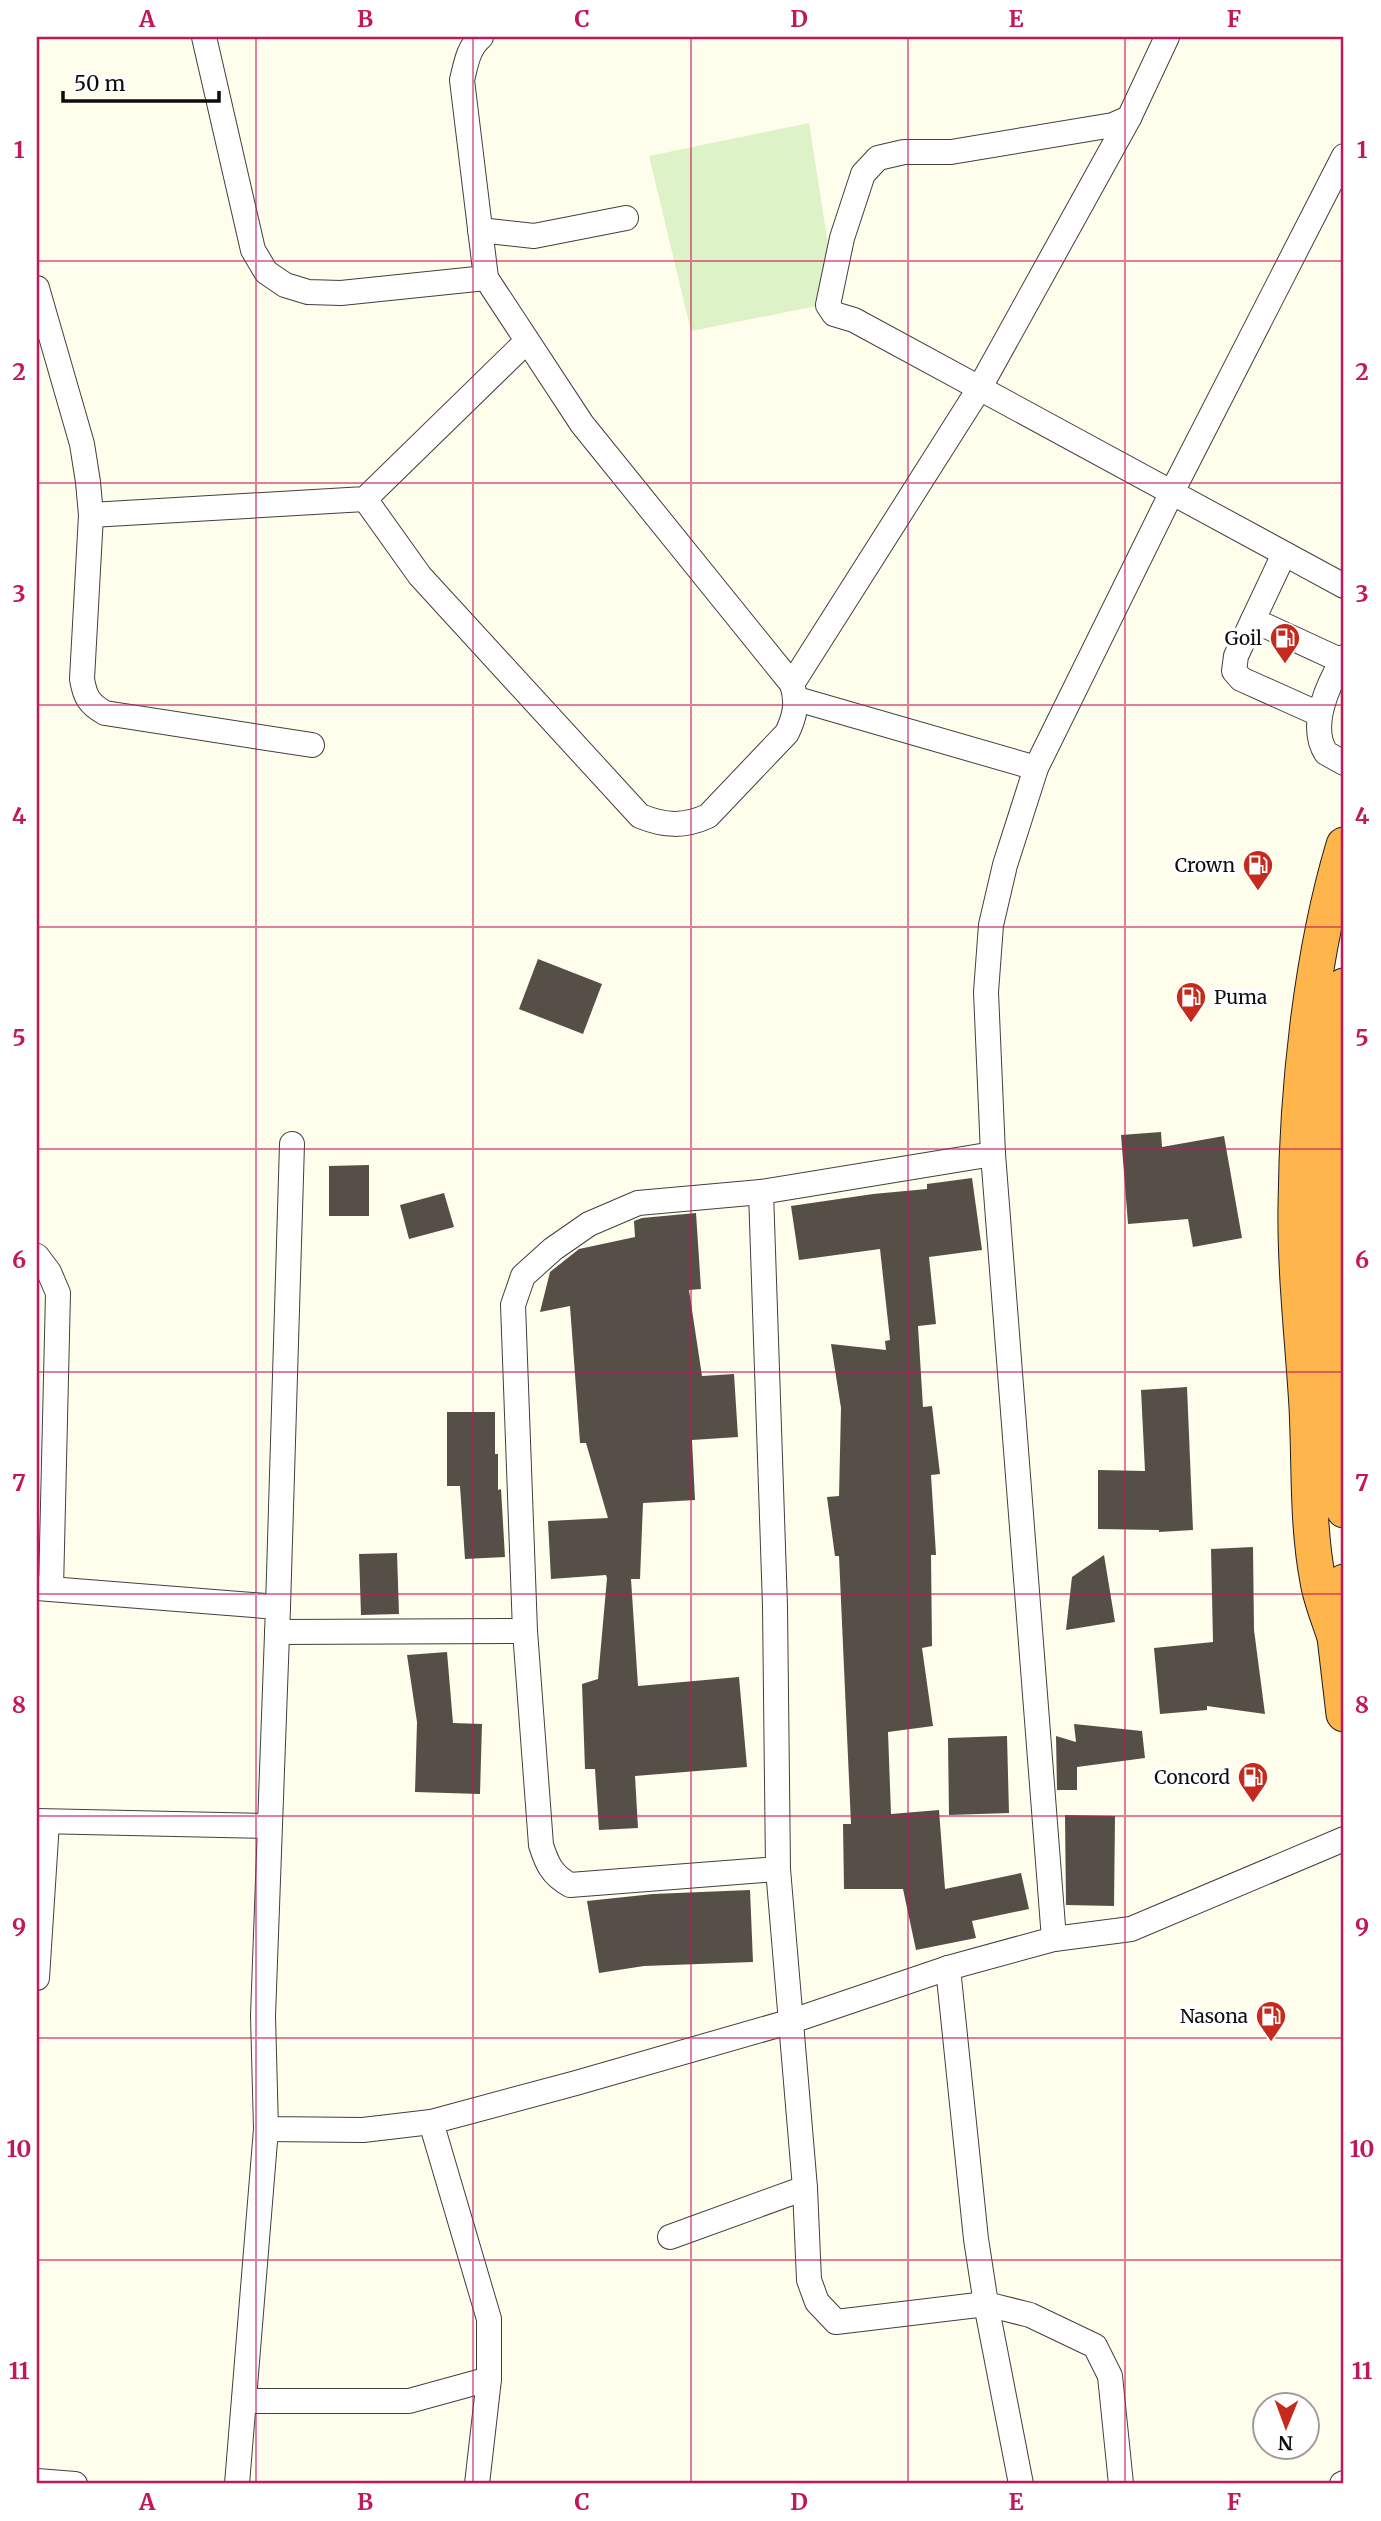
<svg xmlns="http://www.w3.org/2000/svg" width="1381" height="2521" font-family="Merriweather,serif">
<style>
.pitch{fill:#ddf2c6}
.building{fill:#564f48}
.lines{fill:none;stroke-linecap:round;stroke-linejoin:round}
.minor-casing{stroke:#404040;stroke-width:26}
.highway-casing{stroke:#1e1e1e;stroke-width:37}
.minor{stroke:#fff;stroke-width:24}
.highway{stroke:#fdb54c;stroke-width:35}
.grid{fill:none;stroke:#c2185b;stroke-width:2;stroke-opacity:0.55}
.labels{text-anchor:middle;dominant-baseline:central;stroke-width:7;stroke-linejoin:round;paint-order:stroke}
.poi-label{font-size:19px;fill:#0d0d0d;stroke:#fff;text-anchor:end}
.neatline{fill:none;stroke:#c2185b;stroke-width:2.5}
.grid-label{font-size:23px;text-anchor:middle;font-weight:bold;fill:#c2185b}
</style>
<rect width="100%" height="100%" fill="#fffeec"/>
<!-- pitch -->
<path class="pitch" d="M809,123L837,302L691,331L649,156Z"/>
<!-- building -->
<g class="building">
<path d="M538,959L602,984L583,1034L519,1009Z"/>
<path d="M1161,1132L1162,1147L1224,1136L1242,1238L1193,1247L1188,1219L1128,1224L1121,1135Z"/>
<path d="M369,1165V1216H329V1166Z"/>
<path d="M972,1178L982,1250L929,1257L936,1324L918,1326L923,1407L932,1406L940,1474L931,1475L936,1555H931L932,1646L922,1648L933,1726L888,1732L891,1814L939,1810L945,1889L1021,1873L1029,1909L972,1921L976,1938L916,1950L903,1889H844L843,1824H851L839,1556H835L827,1497L839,1496L841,1408L831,1344L886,1350L885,1341L890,1340L880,1249L799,1260L791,1206L873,1194L927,1189V1184Z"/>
<path d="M444,1193L454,1227L409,1239L400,1205Z"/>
<path d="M696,1213L701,1289L689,1290L702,1376L734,1374L738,1437L692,1440L695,1500L643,1503L640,1579H631L638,1686L739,1677L747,1767L635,1776L638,1828L599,1830L595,1769H585L582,1684L598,1679L607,1578L606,1575L551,1579L548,1521L608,1518L586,1443H580L570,1306L540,1312L550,1272L579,1249L635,1237L634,1221L642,1218Z"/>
<path d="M1187,1387L1193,1530L1159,1532V1530L1098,1529V1470L1145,1471L1141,1390Z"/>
<path d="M447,1412H495V1454H498V1490L501,1489L505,1557L465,1559L460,1486H447Z"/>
<path d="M1253,1547L1254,1630L1265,1714L1207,1706V1710L1160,1714L1154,1648L1213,1642L1211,1549Z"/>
<path d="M397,1553L399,1614L361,1615L359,1554Z"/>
<path d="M1104,1555L1115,1622L1066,1630L1072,1577Z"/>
<path d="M447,1652L453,1723L482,1724L480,1794L415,1792L417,1722L407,1655Z"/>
<path d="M1074,1724L1142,1731L1145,1758L1077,1767V1790H1057L1056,1736L1076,1742Z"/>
<path d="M1007,1736L1009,1813L949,1815L948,1738Z"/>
<path d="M1065,1815L1115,1816L1114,1906L1066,1905Z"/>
<path d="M750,1890L753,1962L644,1966L599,1973L587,1901L653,1894Z"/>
</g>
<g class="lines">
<!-- minor casing -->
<g class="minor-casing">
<g id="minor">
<path d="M204,37L253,250L266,272L285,285L308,292L341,293L486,278"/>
<path d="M1167,37L1129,118L1113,125L951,152H904L878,158L863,174L842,238L828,305L834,314L854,320L1344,586"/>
<path d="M480,230L534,236L626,218"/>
<path d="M37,288L82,444L88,482L91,515L82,679C85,697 89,704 105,713L312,745"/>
<path d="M365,499L420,576L640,816C665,826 684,827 708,816L787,733C795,716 798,703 792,684L582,424L486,278L462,80C466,64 468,48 481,37"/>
<path d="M91,515L365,499L527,341"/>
<path d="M1284,554L1236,656L1234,671L1241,679L1319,714"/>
<path d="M1253,620L1342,661"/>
<path d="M1344,657C1329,683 1308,725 1326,753L1344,763"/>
<path d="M792,684L979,389L1129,118"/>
<path d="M797,699L1036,768"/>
<path d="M292,1144L278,1607L263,2016L266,2129L363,2130L431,2122L576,2083L792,2021L948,1968L1054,1939L1131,1929L1344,1839"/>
<path d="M37,1256L49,1272L58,1293L51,1589"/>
<path d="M37,1588L278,1607"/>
<path d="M277,1632L525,1631"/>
<path d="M37,1821L268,1826"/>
<path d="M778,1869L570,1885C552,1875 547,1864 541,1845L525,1631L513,1305L523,1276L553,1249L589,1224L638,1203L761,1192L993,1154"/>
<path d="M1054,1939L993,1154L986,992L991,925L1005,865L1036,768L1171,494L1344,156"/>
<path d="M948,1968L976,2239L986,2304L1030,2315L1095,2346L1110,2376L1121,2484"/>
<path d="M37,1978L47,1822"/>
<path d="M431,2122L489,2319V2379L477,2484"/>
<path d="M805,2188L809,2280L817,2302L836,2322L986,2304L1021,2484"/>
<path d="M670,2237L805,2188L778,1869L775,1606L761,1192"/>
<path d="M244,2401H409L489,2379"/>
<path d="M37,2481L75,2484"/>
<path d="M237,2484L266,2129"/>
<path d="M1342,2484L1344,2483"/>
</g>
</g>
<!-- highway casing -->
<g class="highway-casing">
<g id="highway">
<path d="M1344,986C1337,1037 1330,1088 1328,1139C1322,1263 1335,1387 1344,1510"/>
<path d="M1344,1582L1335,1637L1344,1714"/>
<path d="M1335,1637C1329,1618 1321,1600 1318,1581C1307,1524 1310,1465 1307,1407C1303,1340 1295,1273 1296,1206C1297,1092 1311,955 1344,845"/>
</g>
</g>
<!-- minor -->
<use href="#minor" class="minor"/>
<!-- highway -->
<use href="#highway" class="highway"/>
</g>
<!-- grid -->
<path class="grid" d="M256,37V2484M473,37V2484M691,37V2484M908,37V2484M1125,37V2484M37,261H1344M37,483H1344M37,705H1344M37,927H1344M37,1149H1344M37,1372H1344M37,1594H1344M37,1816H1344M37,2038H1344M37,2260H1344"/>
<!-- icons -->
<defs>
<g id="fuel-pin" transform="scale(1.575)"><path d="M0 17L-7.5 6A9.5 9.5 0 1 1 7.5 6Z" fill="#c52b1c" stroke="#fff"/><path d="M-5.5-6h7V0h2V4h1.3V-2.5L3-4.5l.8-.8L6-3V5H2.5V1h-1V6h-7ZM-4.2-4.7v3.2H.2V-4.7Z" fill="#fff"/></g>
</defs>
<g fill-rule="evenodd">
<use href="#fuel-pin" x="1285" y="638"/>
<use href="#fuel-pin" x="1258" y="865"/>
<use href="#fuel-pin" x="1191" y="997"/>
<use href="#fuel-pin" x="1253" y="1777"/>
<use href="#fuel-pin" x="1271" y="2016"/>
</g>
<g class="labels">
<!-- poi labels -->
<g class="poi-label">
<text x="1262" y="638">Goil</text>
<text x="1235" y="865">Crown</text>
<text x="1214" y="997" text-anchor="start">Puma</text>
<text x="1230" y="1777">Concord</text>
<text x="1248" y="2016">Nasona</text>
</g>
</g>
<!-- border -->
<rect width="1381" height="2521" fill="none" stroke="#ffffff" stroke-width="77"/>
<!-- north arrow -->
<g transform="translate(1286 2426) rotate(181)"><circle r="33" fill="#ffffff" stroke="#9e9e9e" stroke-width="2"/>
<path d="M0-5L12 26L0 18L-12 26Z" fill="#c52b1c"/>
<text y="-10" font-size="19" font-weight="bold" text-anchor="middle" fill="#0d0d0d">N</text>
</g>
<!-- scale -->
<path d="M63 91v10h156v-10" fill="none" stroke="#0d0d0d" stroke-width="3.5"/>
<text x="74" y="91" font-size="21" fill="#0d0d0d" stroke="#ffffff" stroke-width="5" paint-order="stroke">50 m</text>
<rect x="38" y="38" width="1304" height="2444" class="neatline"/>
<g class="grid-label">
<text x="147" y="27">A</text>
<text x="365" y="27">B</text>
<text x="582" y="27">C</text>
<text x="799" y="27">D</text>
<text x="1016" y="27">E</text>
<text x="1234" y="27">F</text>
<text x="19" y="158">1</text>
<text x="1362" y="158">1</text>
<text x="19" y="380">2</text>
<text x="1362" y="380">2</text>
<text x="19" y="602">3</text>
<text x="1362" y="602">3</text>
<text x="19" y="824">4</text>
<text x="1362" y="824">4</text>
<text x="19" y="1046">5</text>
<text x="1362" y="1046">5</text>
<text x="19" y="1268">6</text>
<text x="1362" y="1268">6</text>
<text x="19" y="1491">7</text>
<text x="1362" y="1491">7</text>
<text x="19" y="1713">8</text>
<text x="1362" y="1713">8</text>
<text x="19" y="1935">9</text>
<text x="1362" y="1935">9</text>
<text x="19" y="2157">10</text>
<text x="1362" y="2157">10</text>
<text x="19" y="2379">11</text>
<text x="1362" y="2379">11</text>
<text x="147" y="2510">A</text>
<text x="365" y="2510">B</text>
<text x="582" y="2510">C</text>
<text x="799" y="2510">D</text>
<text x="1016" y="2510">E</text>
<text x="1234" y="2510">F</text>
</g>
</svg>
